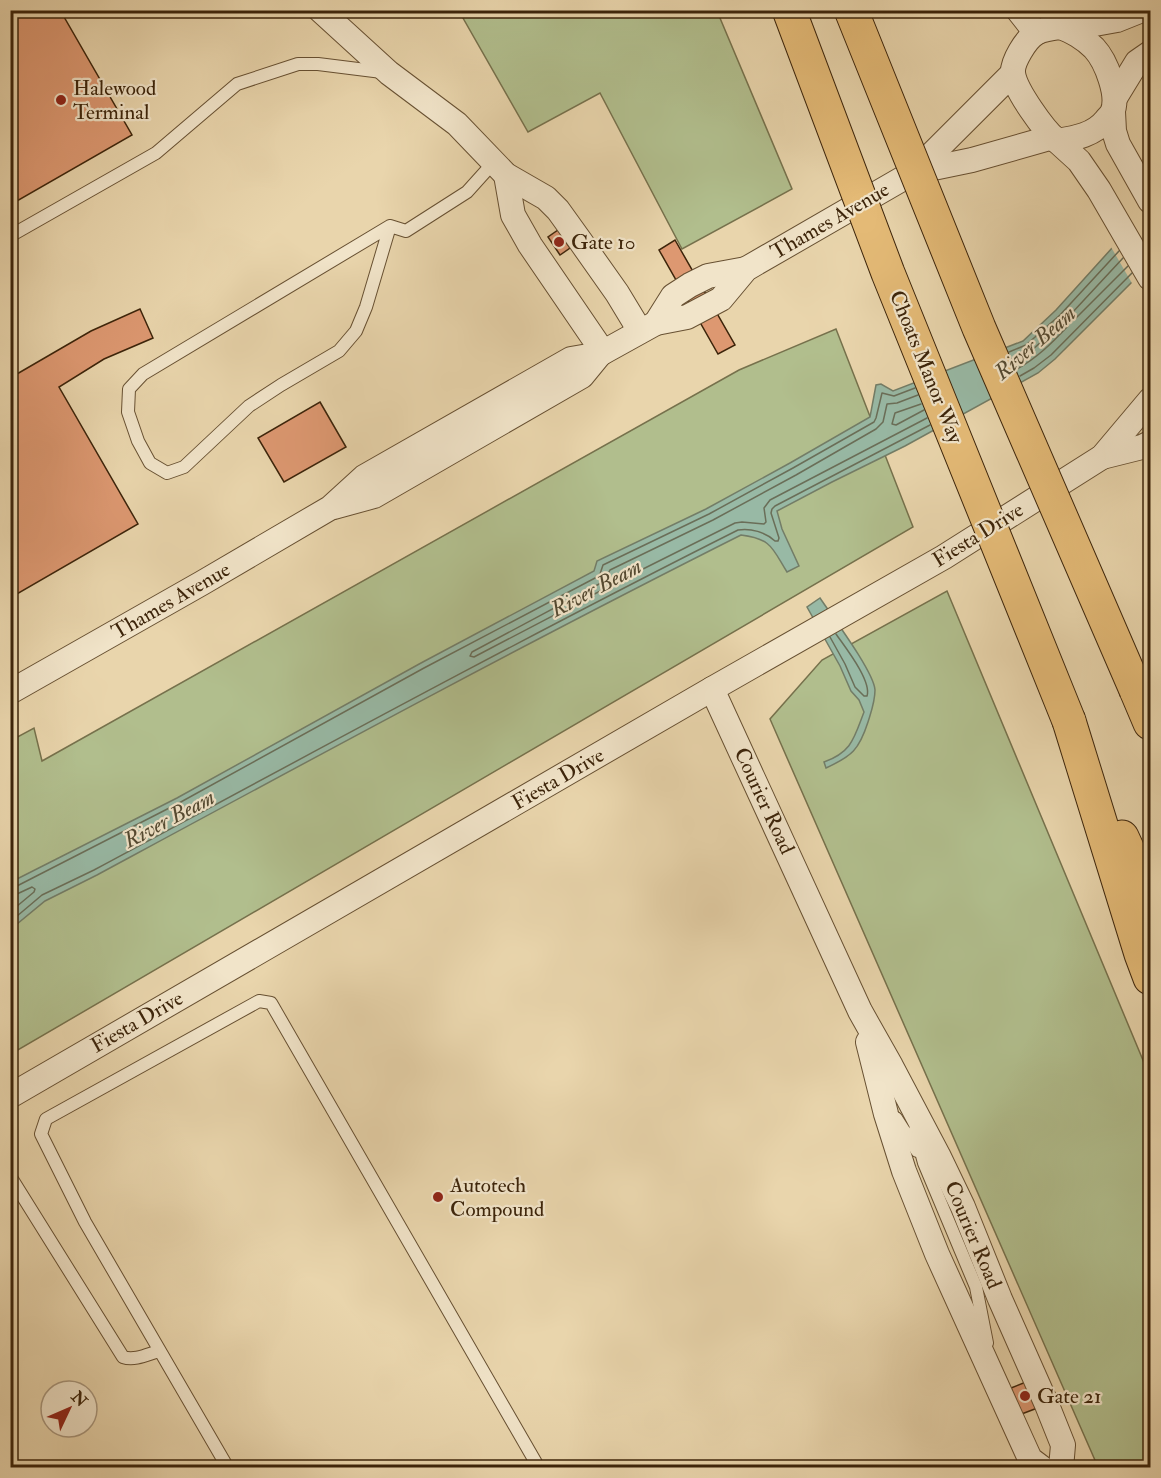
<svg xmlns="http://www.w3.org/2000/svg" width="1161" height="1478" font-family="'IM FELL Double Pica',serif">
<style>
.green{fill:#b1be8d;stroke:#76714c;stroke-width:1.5}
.water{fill:#98b9a5;stroke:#737d67;stroke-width:1.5}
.pier{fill:#e9d5ac}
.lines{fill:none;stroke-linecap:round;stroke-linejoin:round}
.shore{stroke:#6a6e58;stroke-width:1.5}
.building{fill:#dd9871;stroke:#3c240a;stroke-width:1.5}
.service-casing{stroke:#675032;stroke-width:14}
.minor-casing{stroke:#675032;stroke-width:26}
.trunk-casing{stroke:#3c240a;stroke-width:35}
.service{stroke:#f1e4c9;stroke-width:12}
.minor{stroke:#f1e4c9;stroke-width:24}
.trunk{stroke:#e4ba76;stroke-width:33}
.trunk-bridge-casing{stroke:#3c240a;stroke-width:35;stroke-linecap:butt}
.trunk-bridge{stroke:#e4ba76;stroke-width:33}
.poi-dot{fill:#8f2418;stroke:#f1e4c9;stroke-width:2}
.labels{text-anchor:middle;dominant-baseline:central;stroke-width:4.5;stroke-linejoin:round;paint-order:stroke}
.poi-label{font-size:21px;fill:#3c240a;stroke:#f1e4c9;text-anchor:start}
.street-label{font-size:21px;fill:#3c240a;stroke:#f1e4c9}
.water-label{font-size:22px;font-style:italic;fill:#534931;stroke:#f1e4c9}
</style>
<rect width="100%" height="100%" fill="#e9d5ac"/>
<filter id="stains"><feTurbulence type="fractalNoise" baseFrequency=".00333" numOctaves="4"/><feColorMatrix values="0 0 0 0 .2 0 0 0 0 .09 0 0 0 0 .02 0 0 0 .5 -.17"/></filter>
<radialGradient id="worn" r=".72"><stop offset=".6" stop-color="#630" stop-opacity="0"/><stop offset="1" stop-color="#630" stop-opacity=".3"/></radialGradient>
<!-- green -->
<g class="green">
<path d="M459,11H717L792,189L682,249L600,93L528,132Z"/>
<path d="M836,329L913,527L11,1054L10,741L34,728L42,761L739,370Z"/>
<path d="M947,591L1150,1077V1467H1098L770,719L822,660Z"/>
</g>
<!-- water -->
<g class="water">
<path d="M1150,206V260L1131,283L1055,359L1038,373L905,446L832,482L777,511L782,529L799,566L787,572C772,548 772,539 741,535C524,644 310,760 97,875L45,901L11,929V882L177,798L421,663L594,571L597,561L706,509L790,463L870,417L876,385L881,384L893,391L1023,341L1056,310Z"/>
<path d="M820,598C832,616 874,672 875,690C875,702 871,712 868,722C859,750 852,756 826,768L824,762C852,752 854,738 864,712L859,700L851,691L840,666L807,607Z"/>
</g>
<!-- pier -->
<path class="pier" d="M1150,203V265L1133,285L1111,247Z"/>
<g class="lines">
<!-- shore -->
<g class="shore">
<path d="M1123,258L1071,314V318H1076L1128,266"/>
<path d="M1009,352L1026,345L1060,315L1119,251"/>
<path d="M1012,359L1030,352L1064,321L1068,322V326C1052,343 1037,358 1017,369"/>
<path d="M1020,376L1034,368L1051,355L1132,273"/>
<path d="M918,395L897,403L887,404L883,422L876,429L796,475L713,520L610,570L606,578L601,583L472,652L470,656L474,657L627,577L735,523L742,522L764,524L766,522L764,508L770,500L927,418"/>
<path d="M921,404L895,413L892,424L896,425L924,410"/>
<path d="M830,637L845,664L855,687L864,696H867C872,681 845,647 836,634"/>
<path d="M10,887H15L179,803L424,668L597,577L600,574L603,565L709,514L793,468L874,422L876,418L882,393L894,396L915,388"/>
<path d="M10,895L17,894L32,887L35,889L34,892L10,912"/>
<path d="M10,922L42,895L94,870C308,755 521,639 738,530C751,528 765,532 775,541H778L779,538L771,513L772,509L775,506L930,425"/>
</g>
</g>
<!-- building -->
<g class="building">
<path d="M10,10H60L132,135L10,205Z"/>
<path d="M558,230L570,248L560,255L548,237Z"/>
<path d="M675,240L735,345L718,354L659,250Z"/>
<path d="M140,309L153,338L104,359L59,387L138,524L10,598V378L91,331Z"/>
<path d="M320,402L346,447L284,482L258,438Z"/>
<path d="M1026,1382L1040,1407L1019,1415L1011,1388Z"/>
</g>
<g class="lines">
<!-- service casing -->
<g class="service-casing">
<g id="service">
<path d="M390,226L366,307L356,331L339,351L281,385L249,406L184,467L167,473L150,463L138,441L128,412L129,389L143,374L390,226L406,231L467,192L494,162"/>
<path d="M10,236L156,153L237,84L298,64H318L382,72"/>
<path d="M896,1118L917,1151"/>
<path d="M915,1130L924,1163L976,1287L987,1343"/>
<path d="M10,1176L123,1357C135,1361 148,1354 159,1351"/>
<path d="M228,1468L85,1222L41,1134L46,1119L259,1001L271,1003L539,1468"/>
</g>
</g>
<!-- minor casing -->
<g class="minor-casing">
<g id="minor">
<path d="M320,10L389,73L457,124L506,175L546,198L558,210L581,242L617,293L640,331"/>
<path d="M1018,10L1036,33"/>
<path d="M1059,27C1071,30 1085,39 1094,48C1106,61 1120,96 1112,113C1111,115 1108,117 1106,120C1094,135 1075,138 1057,141C1044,130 1015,90 1013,73C1012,62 1026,39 1036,33C1043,29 1051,28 1059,27Z"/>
<path d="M1067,29L1117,20L1142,10"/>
<path d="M1115,98L1137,62L1150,53"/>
<path d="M1113,112L1114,131L1118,144L1150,201"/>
<path d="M1057,141L1079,161L1099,190L1150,278"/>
<path d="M914,172L972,160L1053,137"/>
<path d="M506,175L513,215L530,245L603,352"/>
<path d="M656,323L673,296L690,285L708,276L746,269"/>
<path d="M1102,457L1142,447L1150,443"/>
<path d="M334,507L374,496L582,376L600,354"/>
<path d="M712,689L860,1011L891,1066L938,1155L963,1207L1000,1299L1047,1405L1063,1445L1061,1468"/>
<path d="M10,692L202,583L330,508L364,477L571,359L600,354L656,323L687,317L721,299L746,269L914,172L1013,73"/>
<path d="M868,1042L886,1114L904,1171L937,1254L1030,1459L1042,1468"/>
<path d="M10,1096L712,689L944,557L1102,457L1150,400"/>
</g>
</g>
<!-- trunk casing -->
<g class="trunk-casing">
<g id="trunk">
<path d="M1136,690L1150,723"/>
<path d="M1069,721L1141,954L1150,978"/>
<path d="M1122,837L1150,898"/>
</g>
</g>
<!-- service -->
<use href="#service" class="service"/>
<!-- minor -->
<use href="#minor" class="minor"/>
<!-- trunk -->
<use href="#trunk" class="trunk"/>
<!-- trunk-bridge casing -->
<g class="trunk-bridge-casing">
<g id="trunk-bridge">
<path d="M789,10L888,273L1069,721"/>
<path d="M851,10L979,328L1136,690"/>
</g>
</g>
<!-- trunk-bridge -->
<use href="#trunk-bridge" class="trunk-bridge"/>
</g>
<!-- markers -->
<g class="poi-dot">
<circle cx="61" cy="100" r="6"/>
<circle cx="559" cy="242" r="6"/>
<circle cx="438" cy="1197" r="6"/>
<circle cx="1025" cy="1396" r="6"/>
</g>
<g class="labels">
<!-- poi labels -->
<g class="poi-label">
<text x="73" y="88">Halewood<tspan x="73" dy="24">Terminal</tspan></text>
<text x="571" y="242">Gate 10</text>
<text x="450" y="1185">Autotech<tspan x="450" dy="24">Compound</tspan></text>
<text x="1037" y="1396">Gate 21</text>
</g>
<!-- street labels -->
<g class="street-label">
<text transform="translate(830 221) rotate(-30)">Thames Avenue</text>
<text transform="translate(926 367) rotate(68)">Choats Manor Way</text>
<text transform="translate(978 535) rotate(-32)">Fiesta Drive</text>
<text transform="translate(171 601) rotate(-30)">Thames Avenue</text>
<text transform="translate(558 779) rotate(-30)">Fiesta Drive</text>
<text transform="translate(764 801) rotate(65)">Courier Road</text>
<text transform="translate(137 1022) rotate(-30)">Fiesta Drive</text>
<text transform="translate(973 1235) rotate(67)">Courier Road</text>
</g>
<!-- water labels -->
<g class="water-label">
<text transform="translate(1035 343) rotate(-41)">River Beam</text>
<text transform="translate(596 588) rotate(-28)">River Beam</text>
<text transform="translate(169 819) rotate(-28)">River Beam</text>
</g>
</g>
<!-- margin -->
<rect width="1161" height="1478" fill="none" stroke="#e9d5ac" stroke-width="36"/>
<rect x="12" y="12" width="1137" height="1454" fill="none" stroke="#3c240a" stroke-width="3"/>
<rect x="18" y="18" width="1125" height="1442" fill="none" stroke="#3c240a" stroke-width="1.5"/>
<!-- north arrow -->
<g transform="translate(69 1409) rotate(46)"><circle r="28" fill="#f1e4c9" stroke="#a9977d" stroke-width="1.5"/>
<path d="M0-4.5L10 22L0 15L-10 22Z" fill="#8f2418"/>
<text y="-9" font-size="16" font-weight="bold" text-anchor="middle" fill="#3c240a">N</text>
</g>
<rect width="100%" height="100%" filter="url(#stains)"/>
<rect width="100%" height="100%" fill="url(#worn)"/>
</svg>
